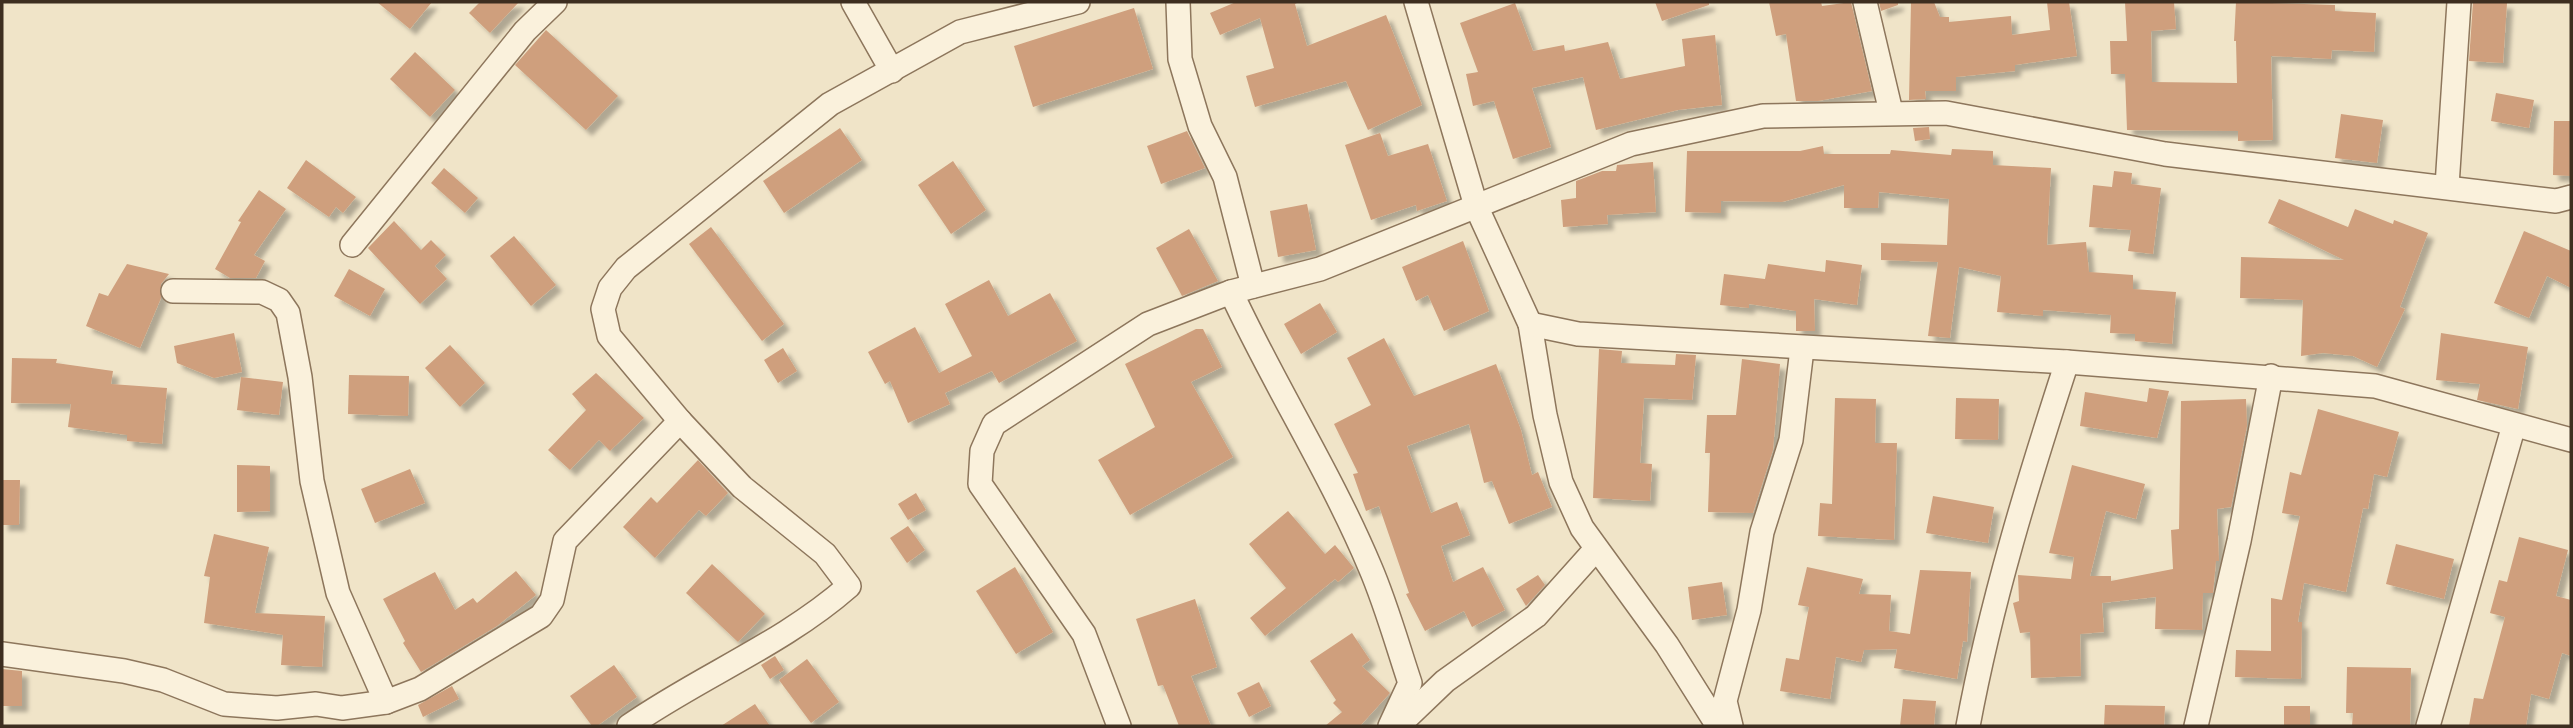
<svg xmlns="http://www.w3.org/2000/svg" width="2573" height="728" font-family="'PT Serif',serif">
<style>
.building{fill:#cf9f7d;filter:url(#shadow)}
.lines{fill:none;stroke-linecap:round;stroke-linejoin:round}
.street-casing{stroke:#8d765c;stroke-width:26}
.street{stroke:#faf1dc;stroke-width:23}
</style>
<defs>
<filter id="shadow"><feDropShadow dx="6" dy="6" stdDeviation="2" flood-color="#0004"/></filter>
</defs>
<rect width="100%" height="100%" fill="#f0e4c8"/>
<!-- building -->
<g class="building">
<path d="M377,2H432L410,29Z"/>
<path d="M480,2H519L490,33L469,13Z"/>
<path d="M1236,2H1299L1295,4L1307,46L1386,15L1422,105L1368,130L1346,81L1255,107L1246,76L1274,68L1260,18L1220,35L1210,13Z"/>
<path d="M1655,2H1709V5L1662,21Z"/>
<path d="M1769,2H1821L1822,6L1851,2L1872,91L1818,101H1796L1786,34L1776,36Z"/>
<path d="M1879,2H1898V5L1881,11Z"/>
<path d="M1911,2H1934L1940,17H1949V22L2011,16L2012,35L2050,30L2047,2H2069L2077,56L2015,65V71L1956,77V91H1925L1926,99L1909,100Z"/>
<path d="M2125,2H2174L2176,29L2151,31L2152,82L2237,83L2236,41H2234L2236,2L2335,5V11L2376,13L2374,52L2332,50L2331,59L2271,56L2273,140L2238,141V131L2127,130L2125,74H2111L2110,41H2127Z"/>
<path d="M2473,2L2507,3L2503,63L2469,61Z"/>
<path d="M1515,3L1533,51L1564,45L1565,51L1608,42L1620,79L1685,66L1682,39L1715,35L1722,105L1678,110L1596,130L1583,77L1532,88L1551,147L1513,159L1494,101L1473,106L1466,74L1478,72L1460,23Z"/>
<path d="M1134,8L1153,69L1033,107L1014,46Z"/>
<path d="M546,30L618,96L586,130L515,65Z"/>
<path d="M415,52L455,90L430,117L390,79Z"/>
<path d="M2496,93L2534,100L2529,128L2491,121Z"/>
<path d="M2341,114L2383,120L2377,163L2335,158Z"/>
<path d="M2554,121H2571V176L2553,175Z"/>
<path d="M1929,127L1930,139L1915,141L1913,128Z"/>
<path d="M840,128L862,160L784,213L763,181Z"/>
<path d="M1187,131L1205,168L1161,184L1147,146Z"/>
<path d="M1380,133L1388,156L1428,144L1447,201L1417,211L1416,205L1371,220L1345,145Z"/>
<path d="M1823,146L1824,154H1890L1891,150L1951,155L1952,149L1993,151V165L2051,168L2047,245L2086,242L2089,272L2133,275V289L2176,292L2172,344L2135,341V334L2110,333L2111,315L2043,310V316L1997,312L2001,276L1959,267L1950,338L1928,336L1938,262L1881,260V243L1947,245L1949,199L1879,192L1878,208H1844V185L1782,202L1721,201V213L1685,212L1687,151H1800Z"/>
<path d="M306,160L356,197L343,213L336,207L329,217L287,188Z"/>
<path d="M953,161L986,210L951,234L918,185Z"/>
<path d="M1653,162L1656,212L1607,215L1608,224L1563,227L1561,200L1576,198V181L1602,171H1616L1617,165Z"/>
<path d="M444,168L478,198L465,213L431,183Z"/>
<path d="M2114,171L2132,173L2131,184L2161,188L2153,254L2128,251L2131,230L2089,227L2093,185L2112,187Z"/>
<path d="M259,190L286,209L254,255L265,261L256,278H230L215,269L241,222L238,221Z"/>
<path d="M2279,199L2348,227L2355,209L2393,224L2394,220L2428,233L2400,307L2405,309L2377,367L2353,356L2323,353L2301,356L2303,300L2240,298L2241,257L2344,260L2268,223Z"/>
<path d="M1307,204L1316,250L1278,257L1270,211Z"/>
<path d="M394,221L421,250L431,240L446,255L435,266L447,279L420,304L368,248Z"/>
<path d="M711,227L784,324L762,341L689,244Z"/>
<path d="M1189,229L1218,281L1182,296L1156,248Z"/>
<path d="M2524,231L2571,251V288L2547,276L2529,318L2494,303Z"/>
<path d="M514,236L556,285L531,306L490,256Z"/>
<path d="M1463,241L1489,311L1444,331L1428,295L1416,301L1402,267Z"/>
<path d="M1826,260L1862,265L1857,305L1814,299L1815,331H1796V311L1749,304V308L1720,305L1724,274L1765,279L1768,264L1825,272Z"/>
<path d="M127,264L169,274L161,284V298L140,348L86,326L99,293L108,296Z"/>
<path d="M349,269L385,289L370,316L334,296Z"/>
<path d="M989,280L1008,316L1050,293L1077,341L999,383L992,371L945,393L950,404L908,423L890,381L885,384L868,352L915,327L939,373L972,356L945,304Z"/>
<path d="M1320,303L1337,332L1301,354L1284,324Z"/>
<path d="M1196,329H1203L1222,367L1191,382L1233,457L1130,515L1098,460L1155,427L1125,364Z"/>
<path d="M234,333L242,372L214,378L177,363L174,346Z"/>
<path d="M2441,333L2528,347L2518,409L2477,400L2480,384L2436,380Z"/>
<path d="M1384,338L1414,396L1496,364L1521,430L1532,475L1538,472L1552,507L1509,524L1492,481L1484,483L1469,424L1407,446L1431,513L1457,502L1470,535L1441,546L1453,582L1483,567L1505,610L1472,627L1464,611L1425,631L1406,594L1409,593L1379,506L1366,511L1353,474L1358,473L1334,424L1371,405L1347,358Z"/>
<path d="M450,345L485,383L460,407L425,368Z"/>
<path d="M783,348L797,371L778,383L764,360Z"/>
<path d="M1599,349L1622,351L1621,363L1675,365L1676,354L1696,355L1692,400L1644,398L1640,463L1652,464L1650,501L1593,498Z"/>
<path d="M12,358L57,359L56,363L113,371L111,384L167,388L162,444L127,441V435L68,427L71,404L11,403Z"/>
<path d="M1742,359L1780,364L1773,450L1753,513L1708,512L1710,453H1705L1707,415H1736Z"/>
<path d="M596,373L644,418L610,451L599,440L570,470L548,450L586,410L572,394Z"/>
<path d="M349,375L409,376L408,416L348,414Z"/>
<path d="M241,377L283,382L279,415L237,410Z"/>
<path d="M2149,388L2169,391L2157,438L2080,426L2085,392L2147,402Z"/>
<path d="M1835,398L1876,399L1875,443H1897L1894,540L1818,536L1820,503L1832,504Z"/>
<path d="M1956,398L1999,399L1998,440L1955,439Z"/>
<path d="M2246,399L2247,426L2231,507L2217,509L2219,561H2216L2213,593H2203L2202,630L2155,629L2156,597L2102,603L2104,632L2080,634L2081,676L2031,678L2030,632L2020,633L2013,603L2019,601L2018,575L2071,579L2074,557L2049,553L2072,465L2145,484L2136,519L2106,511L2090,576H2111V581L2173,569L2171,530L2179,529L2181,401Z"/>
<path d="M2318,409L2399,432L2387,477L2374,474L2368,509L2363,508L2346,592L2304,583L2298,622H2302L2301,679L2235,677L2236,650L2271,651V598L2282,600L2300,516L2282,513L2290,472L2301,475Z"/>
<path d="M698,460L728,493L706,516L699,510L655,558L623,527L651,497L657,503Z"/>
<path d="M237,465L270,466V511L237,512Z"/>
<path d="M410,469L425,503L375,523L361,489Z"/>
<path d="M2,480H20L19,525H2Z"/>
<path d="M916,493L926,510L908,520L898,504Z"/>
<path d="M1933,496L1994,507L1988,543L1926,533Z"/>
<path d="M1288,511L1325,554L1335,545L1354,568L1338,582L1335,579L1265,636L1250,618L1286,588L1249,544Z"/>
<path d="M908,526L925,550L907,563L890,538Z"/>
<path d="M214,534L269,547L255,613L325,616L322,667L281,665L283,635L204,623L210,577L204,576Z"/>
<path d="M2519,537L2568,550L2556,596L2571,600V656L2562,653L2549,699L2531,694L2526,726H2469L2474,698L2483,699L2505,617L2490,613L2499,580L2507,582Z"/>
<path d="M2396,544L2454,559L2444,599L2386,584Z"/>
<path d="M712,564L765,614L738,642L686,593Z"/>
<path d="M1015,567L1053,632L1016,654L976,591Z"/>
<path d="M1807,567L1863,579L1859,594L1891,595L1889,631L1910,634L1920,570L1971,572L1967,642L1963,641L1957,679L1894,668L1897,649L1864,650L1861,662L1836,657L1830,699L1780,691L1786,658L1799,660L1809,607L1798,605Z"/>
<path d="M516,571L536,595L497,626L421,672L403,643L405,641L383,599L435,572L455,610L473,598L477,603Z"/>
<path d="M1538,575L1545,585L1526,606L1516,589Z"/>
<path d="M1722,582L1727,615L1692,620L1688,587Z"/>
<path d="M1195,599L1217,667L1191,676L1211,726H1179L1163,685L1158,686L1136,619Z"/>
<path d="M1352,633L1370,660L1362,666L1390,693L1360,726H1325L1342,712L1333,703L1336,700L1310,661Z"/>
<path d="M775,656L784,670L770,679L761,665Z"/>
<path d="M807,659L839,702L811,723L779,680Z"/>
<path d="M614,665L637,697L597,726H592L570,696Z"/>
<path d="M2347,667L2411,668L2410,726H2352L2353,713H2346Z"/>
<path d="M2,669L22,671V706H2Z"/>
<path d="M1259,682L1271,706L1249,717L1237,693Z"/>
<path d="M452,686L459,699L423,717L418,705Z"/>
<path d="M1903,699L1936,701L1934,726H1900Z"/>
<path d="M755,704L770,726H721Z"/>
<path d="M2105,705L2165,706L2164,726H2104Z"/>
<rect x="2284" y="706" width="26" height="20"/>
</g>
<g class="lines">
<!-- street casing -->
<g class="street-casing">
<g id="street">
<path d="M853,2L892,71"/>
<path d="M1178,2L1180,59L1200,126L1225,177L1253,286"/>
<path d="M1416,2L1476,206L1530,324L1545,415L1561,482L1582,528L1667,645L1718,726"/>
<path d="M1865,2L1891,112"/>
<path d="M2447,186L2459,2"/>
<path d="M352,245L525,31L555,2"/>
<path d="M173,291L262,292L279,300L288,313L300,377L312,481L338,593L386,702"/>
<path d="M1231,292C1274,385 1330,472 1370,567C1386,604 1397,644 1410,683L1390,726"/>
<path d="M1530,324L1578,334L2067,362L2375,386L2571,440"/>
<path d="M2,654L124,671L163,680L224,704L277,708L316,704L342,708L386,702L420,689L541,616L552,600L565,541L680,421"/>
<path d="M629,726C701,676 783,644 849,586L825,554L742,487L680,421L609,336L603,309L610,288L626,268L830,104L960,32L1078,2"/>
<path d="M1119,726L1084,634L980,484L982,451L994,424L1148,324L1231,292L1320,269L1631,144L1763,116L1946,113L2165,154L2556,201L2571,197"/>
<path d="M1398,726L1445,681L1536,616L1596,549"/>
<path d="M1731,726L1725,701L1749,610L1762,532L1791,440L1802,349"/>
<path d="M1968,726C1991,602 2028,482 2067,362"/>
<path d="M2196,726L2239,541L2271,376"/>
<path d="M2428,726L2514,425"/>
</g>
</g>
<!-- street -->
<use href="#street" class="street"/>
</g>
<!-- border -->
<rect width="2573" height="728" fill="none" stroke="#3d2e20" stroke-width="7"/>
</svg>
